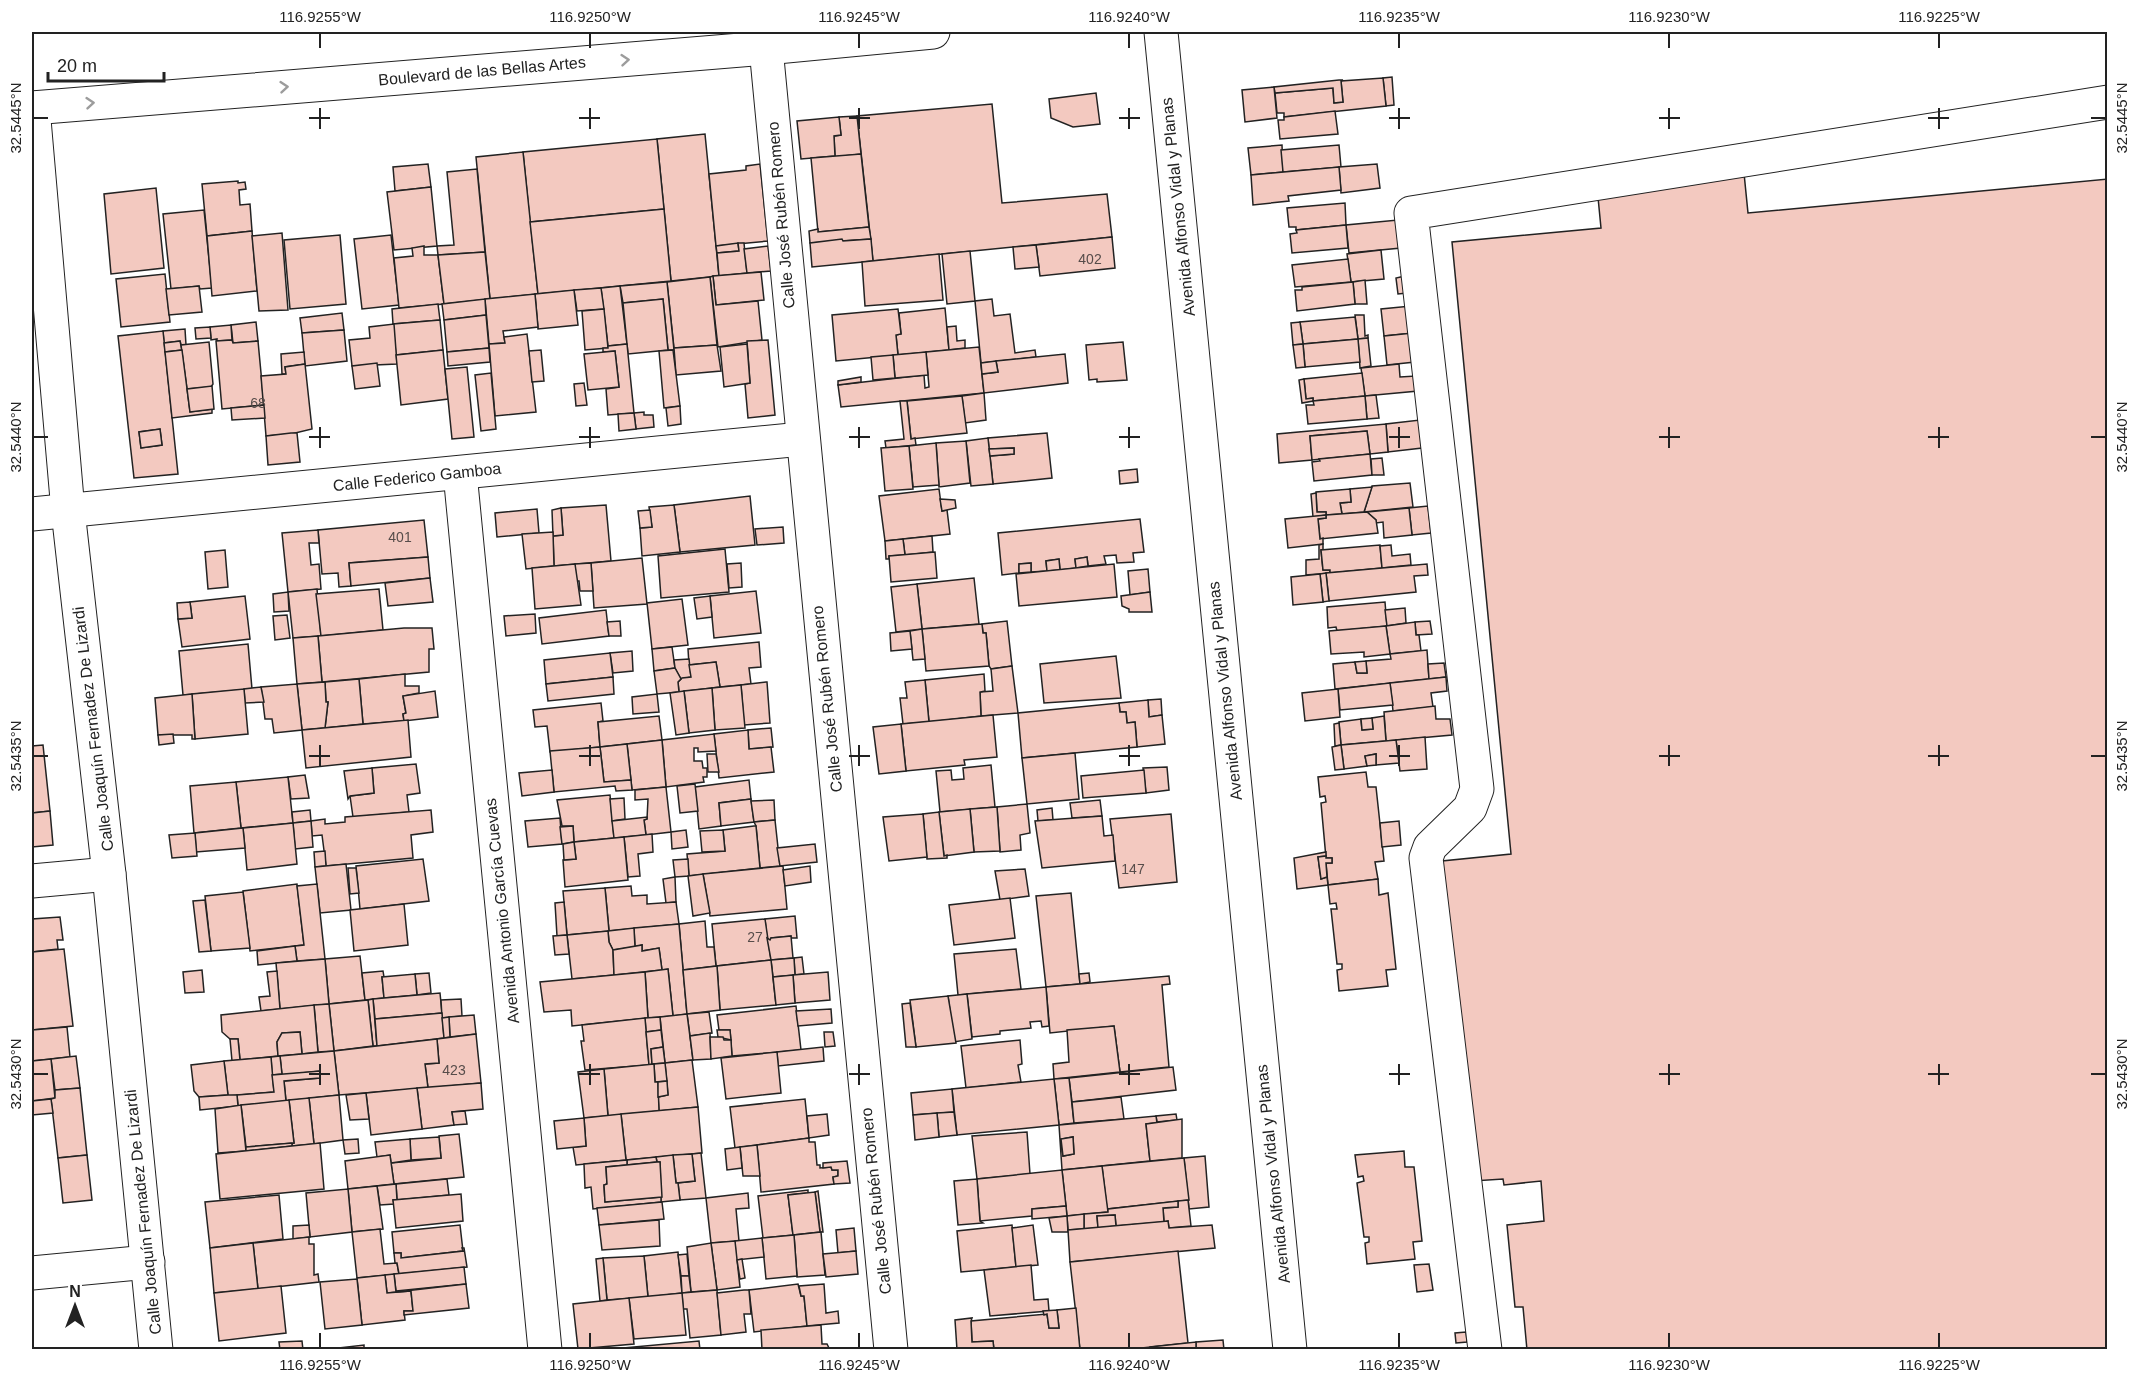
<svg xmlns="http://www.w3.org/2000/svg" width="2139" height="1381" font-family="Arial,sans-serif">
<style>
.building{fill:#f3c9c0;stroke:#222;stroke-width:1.5;fill-rule:evenodd}
.lines{fill:none;stroke-linecap:round;stroke-linejoin:round}
.minor-casing{stroke:#222;stroke-width:35}
.major-casing{stroke:#222;stroke-width:35}
.minor{stroke:#fff;stroke-width:33}
.major{stroke:#fff;stroke-width:33}
.oneway{stroke:#9c9c9c}
.ticks{fill:none;stroke:#222;stroke-width:2}
.labels{text-anchor:middle;dominant-baseline:central;stroke-width:4.5;stroke-linejoin:round;paint-order:stroke}
.number-label{font-size:14px;fill:#564c4a}
.street-label{font-size:16px;fill:#222;stroke:#fff}
.neatline{fill:none;stroke:#222;stroke-width:2}
.ticks-label{font-size:15px;text-anchor:middle;fill:#222}
</style>
<rect width="100%" height="100%" fill="#fff"/>
<!-- building -->
<g class="building">
<path d="M1392,77L1394,105L1386,106L1383,78Z"/>
<path d="M1383,78L1386,106L1284,117V113H1277L1275,93L1333,88L1334,103L1343,102L1341,81Z"/>
<path d="M1339,80H1343L1341,81L1343,102L1334,103L1333,88L1275,93L1274,87Z"/>
<path d="M1274,87L1277,118L1245,122L1242,90Z"/>
<path d="M1096,93L1100,124L1073,127L1051,118L1049,99Z"/>
<path d="M992,104L1002,203L1107,194L1112,237L873,261L857,116Z"/>
<path d="M1335,111L1338,134L1280,139L1278,120H1284V117Z"/>
<path d="M857,116L861,154L835,157L834,136L841,135L839,117Z"/>
<path d="M839,117L841,135L834,136L835,156L801,159L797,121Z"/>
<path d="M705,134L719,276L671,281L657,139Z"/>
<path d="M657,139L664,209L530,222L523,152Z"/>
<path d="M1282,145L1283,172L1251,175L1248,148Z"/>
<path d="M1339,145L1341,167L1283,172L1281,150Z"/>
<path d="M523,152L538,294L490,299L476,157Z"/>
<path d="M861,154L869,227L818,232L811,158Z"/>
<path d="M428,164L431,187L395,191L393,167Z"/>
<path d="M760,164L768,241L716,246L709,174L746,170V166Z"/>
<path d="M1377,164L1380,188L1341,193L1339,167Z"/>
<path d="M1339,167L1341,190L1288,196L1289,201L1253,205L1251,175Z"/>
<path d="M477,169L485,252L438,255L437,246L454,245L447,172Z"/>
<path d="M1744,173L1748,213L2108,179V1350H1527L1523,1307H1515L1507,1225L1544,1221L1541,1181L1504,1185L1503,1179L1473,1181L1442,861L1511,854L1452,242L1601,228L1597,187Z"/>
<path d="M238,181V183L245,182L246,189L239,190L240,205L250,204L252,231L207,236L202,184Z"/>
<path d="M431,187L437,246L394,250L387,192Z"/>
<path d="M156,188L164,268L111,274L104,194Z"/>
<path d="M1345,203L1346,225L1296,230V227H1289L1287,208Z"/>
<path d="M664,209L671,281L538,294L530,222Z"/>
<path d="M204,210L212,288L200,289L199,286L171,289L163,214Z"/>
<path d="M1398,220L1401,248L1349,253L1346,225Z"/>
<path d="M1346,225L1348,248L1292,253L1290,234L1297,233L1296,230Z"/>
<path d="M869,227L871,239L810,243L809,231L818,229V232Z"/>
<path d="M252,231L257,291L212,296L207,236Z"/>
<path d="M282,233L288,310L259,311L252,236Z"/>
<path d="M340,235L346,304L290,309L284,240Z"/>
<path d="M391,235L399,305L362,309L354,239Z"/>
<path d="M1112,237L1115,268L1040,276L1036,245Z"/>
<path d="M842,239L843,241L871,239L873,261L812,267L810,243Z"/>
<path d="M738,243L739,251L717,253L716,246Z"/>
<path d="M738,243H744L747,273L719,276L717,253L739,251Z"/>
<path d="M1036,245L1039,267L1015,269L1013,247Z"/>
<path d="M424,246V255H438L444,304L399,308L394,258L413,256L412,248Z"/>
<path d="M768,246L771,271L747,273L744,249Z"/>
<path d="M1381,250L1384,279L1351,282L1347,254Z"/>
<path d="M970,251L975,301L947,304L942,254Z"/>
<path d="M485,252L490,299L444,304L438,255Z"/>
<path d="M939,254L943,300L865,306L862,262Z"/>
<path d="M1348,259L1351,282L1295,287L1292,265Z"/>
<path d="M761,272L764,300L716,305L713,276Z"/>
<path d="M165,274L170,322L121,327L116,279Z"/>
<path d="M713,276L716,305L758,301L762,340L718,347L710,277Z"/>
<path d="M1405,276L1407,293L1398,294L1396,278Z"/>
<path d="M710,277L717,345L674,348L667,282Z"/>
<path d="M1365,280L1367,304H1355L1353,282Z"/>
<path d="M666,282H667L674,350H668L663,299L623,303L620,286Z"/>
<path d="M1353,282L1355,304L1297,311L1295,290H1302V287Z"/>
<path d="M199,286L202,312L169,315L166,289Z"/>
<path d="M620,286L627,344L608,346L601,288Z"/>
<path d="M601,288L604,309L577,311L574,290Z"/>
<path d="M574,290L578,325L538,329L535,294Z"/>
<path d="M535,294L538,327L503,331L505,343L489,344L485,299Z"/>
<path d="M485,299L486,315L444,320L442,304Z"/>
<path d="M663,299L668,350L628,354L623,303Z"/>
<path d="M992,299L994,316L1010,314L1015,353L1035,350L1036,357L981,363L975,301Z"/>
<path d="M438,304L440,320L393,324L392,309Z"/>
<path d="M1411,306L1413,333L1384,336L1381,309Z"/>
<path d="M945,308L949,350L898,355L896,335L901,334L899,313Z"/>
<path d="M604,309L608,348L585,350L582,311Z"/>
<path d="M898,309L901,334L896,335L898,355L836,361L832,315Z"/>
<path d="M342,313L344,330L302,333L300,318Z"/>
<path d="M486,315L489,348L447,352L444,320Z"/>
<path d="M1355,315H1364L1365,336L1368,335V338L1358,339Z"/>
<path d="M1355,317L1358,339L1303,344L1300,322Z"/>
<path d="M440,320L443,350L396,355L393,324Z"/>
<path d="M256,322L258,341L233,343L231,325Z"/>
<path d="M1300,322L1303,344L1293,345L1291,323Z"/>
<path d="M394,324L397,364L352,366L349,340L370,338L369,327Z"/>
<path d="M231,325L232,340L217,341V339L211,340L210,327Z"/>
<path d="M956,326L957,341L965,340V348L949,350L947,327Z"/>
<path d="M210,327L211,338L196,339L195,328Z"/>
<path d="M185,329L186,345H181L180,341L164,343L163,331Z"/>
<path d="M344,330L347,361L305,366L302,333Z"/>
<path d="M163,331L178,474L134,478L118,336ZM160,429L162,445L141,448L139,432Z"/>
<path d="M1413,333L1415,362L1387,365L1384,336Z"/>
<path d="M527,334L536,412L495,416L489,344L505,343L504,337Z"/>
<path d="M1368,338L1371,366L1360,368L1358,339Z"/>
<path d="M1358,339L1360,362L1305,367L1303,344Z"/>
<path d="M232,340L233,343L258,341L264,405L222,409L216,341Z"/>
<path d="M768,340L775,415L748,418L745,384L750,383L747,341Z"/>
<path d="M180,341L182,350L165,352L164,343Z"/>
<path d="M209,342L213,384L211,387L187,389L181,345Z"/>
<path d="M1123,342L1127,380L1097,382V379L1089,380L1086,345Z"/>
<path d="M627,344L634,413L608,415L606,389L619,387L615,351L603,352V348H608V346Z"/>
<path d="M747,344L750,383L724,387L720,347Z"/>
<path d="M1303,344L1305,367L1296,368L1293,345Z"/>
<path d="M717,345L721,371L676,375L674,348Z"/>
<path d="M979,347L984,393L841,407L838,385L924,375L925,388L929,387L926,352Z"/>
<path d="M489,348L490,362L448,366L447,352Z"/>
<path d="M182,350L190,412L212,409V413L172,418L165,352Z"/>
<path d="M443,350L448,399L401,405L396,355Z"/>
<path d="M541,350L544,381L532,382L529,351Z"/>
<path d="M673,350L680,406L664,408L659,351Z"/>
<path d="M615,351L619,387L588,390L584,354Z"/>
<path d="M304,352L305,364L285,367L286,374H282L281,354Z"/>
<path d="M926,352L928,375L895,378L893,355Z"/>
<path d="M1065,354L1068,383L984,393L982,374L998,372L996,361Z"/>
<path d="M893,355L895,378L873,380L871,357Z"/>
<path d="M996,361L998,372L982,374L981,363Z"/>
<path d="M377,363L380,386L355,389L352,366Z"/>
<path d="M305,364L312,429L291,434L266,436L261,376L286,374L285,367Z"/>
<path d="M1399,364L1400,377L1416,376L1418,391L1365,396L1361,368Z"/>
<path d="M467,367L474,437L452,439L445,369Z"/>
<path d="M491,373L496,429L481,431L475,375Z"/>
<path d="M1362,373L1365,396L1313,401V398L1306,399L1304,379Z"/>
<path d="M861,377V382L838,385V381Z"/>
<path d="M1304,379L1306,399L1313,398V401L1302,403L1299,380Z"/>
<path d="M584,383L587,405L576,406L574,384Z"/>
<path d="M212,386L214,409L190,412L187,389Z"/>
<path d="M984,393L986,420L965,423L962,396Z"/>
<path d="M1376,395L1379,418L1367,419L1365,396Z"/>
<path d="M962,396L967,433L911,439L907,401Z"/>
<path d="M1365,396L1367,419L1308,424L1306,405H1314L1313,401Z"/>
<path d="M900,401H907L911,439L915,438L916,445L886,448L885,441L904,439Z"/>
<path d="M264,405L265,418L232,420L231,408Z"/>
<path d="M680,406L681,424L668,426L666,408Z"/>
<path d="M644,412V415H653L654,427L636,429L634,413Z"/>
<path d="M634,413L636,429L619,431L618,414Z"/>
<path d="M1420,420L1422,448L1388,452L1386,424Z"/>
<path d="M1386,424L1388,452L1370,454L1367,431L1310,436L1312,460L1279,463L1277,434Z"/>
<path d="M160,429L162,445L141,448L139,432Z"/>
<path d="M1367,431L1370,454L1312,460L1310,436Z"/>
<path d="M291,433H297L300,462L268,465L266,436Z"/>
<path d="M1047,433L1052,478L993,484L990,456L1014,454V448L989,449L988,438Z"/>
<path d="M988,438L993,484L971,486L966,441Z"/>
<path d="M966,441L970,483L939,487L936,443Z"/>
<path d="M936,443L939,485L913,487L909,446Z"/>
<path d="M909,446L913,489L885,491L881,448Z"/>
<path d="M1014,448V454L990,456L989,449Z"/>
<path d="M1370,454L1372,475L1314,481L1312,462L1320,461L1319,459Z"/>
<path d="M1382,458L1384,475H1372L1371,459Z"/>
<path d="M1137,469L1138,482L1120,484L1119,471Z"/>
<path d="M1410,483L1413,507L1364,512L1372,486Z"/>
<path d="M1372,487L1364,512L1342,514L1340,503L1351,502L1350,489Z"/>
<path d="M939,489L942,511L947,510L950,534L885,541L879,496Z"/>
<path d="M1350,489L1351,502L1340,503L1342,514L1326,515V512H1317L1316,492Z"/>
<path d="M1316,493L1317,512H1326V515L1313,517L1311,494Z"/>
<path d="M750,496L755,545L680,552L674,505Z"/>
<path d="M940,499L955,500L956,508L942,511Z"/>
<path d="M606,505L611,561L554,566L553,536L563,535L561,508Z"/>
<path d="M674,505L680,552L642,556L640,528L652,527L649,507Z"/>
<path d="M1428,506L1431,533L1412,535L1409,508Z"/>
<path d="M561,508L563,535L553,536L552,510Z"/>
<path d="M1409,508L1412,535L1384,538L1383,522L1376,523V520L1367,512Z"/>
<path d="M537,509L539,533L497,537L495,513Z"/>
<path d="M650,510L652,527L640,528L638,511Z"/>
<path d="M1367,512L1376,520L1378,533L1320,539L1318,519L1326,518V515Z"/>
<path d="M1326,515V518L1318,519L1320,539L1323,538V544L1288,548L1285,519Z"/>
<path d="M1140,519L1144,552L1133,553L1134,562L1117,563L1116,555L1104,556L1106,564L1088,566L1087,557L1075,559L1076,568L1060,570L1059,559L1046,561L1047,571L1031,572V563L1019,564V573L1002,575L998,533Z"/>
<path d="M424,520L428,557L349,563L351,586L339,587L338,573L322,574L318,530Z"/>
<path d="M783,527L784,543L757,545L755,529Z"/>
<path d="M318,530L319,543H309L311,565L319,564L321,589L288,592L282,533Z"/>
<path d="M553,532L554,566L526,569L522,534Z"/>
<path d="M932,536L933,552L905,555L903,539Z"/>
<path d="M903,539L905,555L889,556V559H886L885,541Z"/>
<path d="M1323,544V550H1321L1323,570H1330V573L1306,575V560L1319,559V545Z"/>
<path d="M1380,545L1382,568L1330,573V570H1323L1321,550Z"/>
<path d="M1391,545L1392,556L1410,554L1411,565L1382,568L1380,546Z"/>
<path d="M725,549L729,592L661,598L658,556Z"/>
<path d="M225,550L228,587L208,589L205,552Z"/>
<path d="M935,552L937,578L891,582L889,556Z"/>
<path d="M428,557L430,578L351,586L349,563Z"/>
<path d="M1087,557L1088,566L1076,568L1075,559Z"/>
<path d="M642,558L647,604L594,608L591,563Z"/>
<path d="M1059,559L1060,570L1047,571L1046,561Z"/>
<path d="M591,563L593,591H580L579,581H576L575,564Z"/>
<path d="M741,563L742,587L729,588L727,564Z"/>
<path d="M1031,563V572L1019,573V564Z"/>
<path d="M575,564L581,605L535,609L532,568Z"/>
<path d="M1114,564L1117,597L1019,606L1016,574Z"/>
<path d="M1427,564L1428,575L1414,576L1416,592L1329,601L1326,573Z"/>
<path d="M1148,569L1150,592L1130,595L1128,571Z"/>
<path d="M1326,573L1329,601L1323,602L1320,574Z"/>
<path d="M1320,574L1323,602L1293,605L1291,577Z"/>
<path d="M430,578L433,602L388,606L385,583Z"/>
<path d="M974,578L979,624L922,629L917,584Z"/>
<path d="M917,584L922,629L896,632L891,587Z"/>
<path d="M317,589L321,636L293,638L288,592Z"/>
<path d="M379,589L383,630L321,636L316,594Z"/>
<path d="M756,591L761,633L714,638L710,596Z"/>
<path d="M288,592L289,611L274,612L273,594Z"/>
<path d="M1150,592L1152,612H1129V609L1122,606L1121,596Z"/>
<path d="M245,596L250,639L182,647L178,619L192,618L190,602Z"/>
<path d="M710,596L712,617L697,619L694,598Z"/>
<path d="M682,599L688,645L652,649L647,603Z"/>
<path d="M190,602L192,618L178,619L177,603Z"/>
<path d="M1385,602L1387,626L1337,631L1336,627L1328,628L1327,607Z"/>
<path d="M1405,608L1406,623L1387,626L1385,610Z"/>
<path d="M606,610L609,636L542,644L539,618Z"/>
<path d="M535,614L536,633L506,636L504,616Z"/>
<path d="M287,615L290,638L275,640L273,616Z"/>
<path d="M620,621L621,636H609L607,622Z"/>
<path d="M1007,621L1012,666L991,669L989,666L986,633H983L982,624Z"/>
<path d="M1430,621L1432,634L1416,635L1415,622Z"/>
<path d="M1415,622L1416,635H1419L1421,651L1390,654L1386,626Z"/>
<path d="M982,624L983,633H986L989,666L926,671L922,629Z"/>
<path d="M1386,626L1390,654L1364,657V652L1331,654L1329,631Z"/>
<path d="M404,628H432L434,649H429V672L322,682L318,636Z"/>
<path d="M922,629L925,659L913,660L910,631Z"/>
<path d="M910,631L912,649L891,651L890,633Z"/>
<path d="M318,636L322,682L297,684L293,638Z"/>
<path d="M759,642L761,667L749,668L751,684L720,687L716,662L689,665L688,649Z"/>
<path d="M248,644L252,689L183,695L179,651Z"/>
<path d="M672,647L675,668L654,671L652,649Z"/>
<path d="M1427,650L1429,679L1335,689L1333,664L1355,662L1357,673H1367L1366,661L1391,659L1390,654Z"/>
<path d="M632,651L633,671L613,673L610,653Z"/>
<path d="M610,653L613,677L546,684L544,660Z"/>
<path d="M1116,656L1121,698L1044,703L1040,664Z"/>
<path d="M689,659L691,677L681,679L675,668L674,660Z"/>
<path d="M1366,661L1367,673H1357L1355,662Z"/>
<path d="M716,662L720,687L679,692L678,682L682,678L691,677L689,665Z"/>
<path d="M1444,663L1446,677L1429,679L1428,664Z"/>
<path d="M1012,666L1018,713L981,716L980,692L993,691L991,669Z"/>
<path d="M675,668L681,679L678,682L679,692L657,694L654,671Z"/>
<path d="M405,674V686H419V693L403,696L406,713L403,714L404,721L363,724L359,679Z"/>
<path d="M984,674L985,691L980,692L981,716L929,722L925,680Z"/>
<path d="M613,677L614,694L548,701L546,684Z"/>
<path d="M1446,677L1447,691L1431,693L1433,707L1393,711L1390,683Z"/>
<path d="M359,679L363,724L325,728L328,702H326L325,682Z"/>
<path d="M925,680L929,722L903,724L900,698H907L905,682Z"/>
<path d="M325,682L326,702H328L325,728L302,730L297,684Z"/>
<path d="M766,682H767L770,723L744,725L741,685Z"/>
<path d="M1390,683L1393,705L1340,710L1338,689Z"/>
<path d="M297,684L302,730L274,733L272,719H265L261,687Z"/>
<path d="M741,685L745,728L715,730L712,688Z"/>
<path d="M261,687L264,702L245,703L244,689Z"/>
<path d="M712,688L715,730L689,733L684,691Z"/>
<path d="M244,689L248,734L195,739L192,694Z"/>
<path d="M1338,689L1340,717L1305,721L1302,693Z"/>
<path d="M435,691L438,717L404,721L403,714L406,713L403,696Z"/>
<path d="M684,691L689,733L676,735L670,693Z"/>
<path d="M192,694L195,739H192V735H158L155,698Z"/>
<path d="M657,694L659,712L633,714L632,697Z"/>
<path d="M1161,699L1162,715L1149,717L1148,700Z"/>
<path d="M1148,700L1149,717L1162,715L1165,744L1137,747L1135,722L1127,723L1126,712H1120L1119,703Z"/>
<path d="M601,703L603,721L598,722L600,747L550,752L547,726L535,727L533,710Z"/>
<path d="M1119,703L1120,712H1126L1127,723L1135,722L1137,747L1022,758L1018,713Z"/>
<path d="M1435,706L1436,719H1450L1452,735L1386,741L1384,712Z"/>
<path d="M993,715L997,757L964,760L965,765L906,771L901,724Z"/>
<path d="M659,716L662,740L600,747L598,722Z"/>
<path d="M1384,716L1386,741L1341,745L1339,722L1361,719L1362,730L1373,729L1372,718Z"/>
<path d="M1372,718L1373,729L1362,730L1361,719Z"/>
<path d="M408,720L411,757L306,768L302,730Z"/>
<path d="M1339,723L1341,745L1335,746L1334,724Z"/>
<path d="M901,724L906,771L879,774L873,727Z"/>
<path d="M771,728L773,747L749,749L748,730Z"/>
<path d="M748,730L749,749L771,747L774,772L719,778L714,734Z"/>
<path d="M173,734L174,743L159,745L158,735Z"/>
<path d="M714,734L716,751L698,752V748H694V761H702L703,768H707V777H703L704,782L666,787L662,740Z"/>
<path d="M1425,737L1427,769L1400,771L1396,740Z"/>
<path d="M662,740L666,787L632,790L627,744Z"/>
<path d="M1396,740L1399,763L1376,765V754L1365,756L1367,766L1344,769L1341,745Z"/>
<path d="M627,744L631,780L604,782L600,747Z"/>
<path d="M43,745L50,811L32,813V746Z"/>
<path d="M1341,745L1344,769L1335,770L1332,747Z"/>
<path d="M600,747L604,782L631,780L632,790L616,791L615,786L554,792L550,751Z"/>
<path d="M1075,753L1079,799L1027,804L1022,758Z"/>
<path d="M707,754H716L719,772H708Z"/>
<path d="M1376,754V765L1367,766L1365,756Z"/>
<path d="M416,764L420,793L407,795L409,812L353,817L350,796L374,793L372,768Z"/>
<path d="M991,765L995,807L940,812L936,771L951,770L952,780L964,779L963,768Z"/>
<path d="M1167,767L1169,790L1146,793L1143,768Z"/>
<path d="M372,768L374,793L350,796L348,799L344,771Z"/>
<path d="M552,770L554,792L522,796L519,773Z"/>
<path d="M1144,770L1146,793L1083,798L1081,776Z"/>
<path d="M1366,772L1368,787H1376L1384,861L1375,862L1378,879L1328,885L1326,863H1332V858H1326L1321,803L1326,802L1325,796L1320,797L1318,777Z"/>
<path d="M305,775L309,798L291,799L288,777Z"/>
<path d="M288,777L293,823L241,828L236,782Z"/>
<path d="M749,780L751,799L719,803L721,826L699,829L695,787Z"/>
<path d="M236,782L241,828L194,833L190,786Z"/>
<path d="M695,784L698,811L680,813L677,786Z"/>
<path d="M666,787L671,832L646,835L644,820L647,819L648,799L635,800V790Z"/>
<path d="M610,795L614,838L574,842L573,826H562L557,800Z"/>
<path d="M624,798L625,819L612,821L610,799Z"/>
<path d="M751,799L754,822L721,826L719,803Z"/>
<path d="M774,800L775,820L754,822L751,801Z"/>
<path d="M1100,800L1102,816L1072,818L1070,803Z"/>
<path d="M1027,804L1030,833L1020,835L1021,850L1000,852L997,807Z"/>
<path d="M997,807L1000,851L974,852L970,809Z"/>
<path d="M1052,808L1053,820L1038,821L1037,810Z"/>
<path d="M970,809L974,852L944,856L939,812Z"/>
<path d="M310,810L311,821L293,823L292,812Z"/>
<path d="M431,810L433,832L411,835L413,858L326,866L322,835L312,836L311,821L325,819V824L345,822V817Z"/>
<path d="M50,811L53,845L32,847V813Z"/>
<path d="M939,812L944,856L947,855V858L927,859L923,814Z"/>
<path d="M923,814L927,857L889,861L883,817Z"/>
<path d="M1171,814L1177,882L1119,888L1110,819Z"/>
<path d="M1102,816L1104,836L1113,835L1115,861L1042,868L1035,821Z"/>
<path d="M647,817V819L644,820L646,835L614,838L612,821Z"/>
<path d="M560,818L562,844L528,847L525,821Z"/>
<path d="M775,820L780,866L760,868L756,826L754,822Z"/>
<path d="M311,821L313,847L295,849L293,823Z"/>
<path d="M1399,821L1401,845L1382,847L1380,823Z"/>
<path d="M293,823L297,864L247,870L243,828Z"/>
<path d="M573,826L574,842L562,844L560,827Z"/>
<path d="M754,826H756L760,868L689,876L687,854L725,851L723,830Z"/>
<path d="M243,828L245,848L196,852L195,833Z"/>
<path d="M686,830L688,847L672,849L671,832Z"/>
<path d="M723,830L725,851L702,852L700,831Z"/>
<path d="M195,833L197,856L172,858L169,835Z"/>
<path d="M652,834L653,852L638,854L640,876L628,877L624,837Z"/>
<path d="M624,837L628,880L565,887L563,860L576,859L574,842Z"/>
<path d="M574,842L576,859L564,860L563,844Z"/>
<path d="M815,844L817,862L780,866L777,848Z"/>
<path d="M325,851L326,866L315,867L314,852Z"/>
<path d="M1326,852V856L1318,857L1321,879L1327,877L1328,885L1297,889L1294,858Z"/>
<path d="M1326,856V858H1332V863H1326L1327,877L1321,879L1318,857Z"/>
<path d="M423,859L429,901L360,909L356,866Z"/>
<path d="M688,859L689,876L675,877L673,860Z"/>
<path d="M346,864L351,910L320,913L315,867Z"/>
<path d="M783,866L787,909L710,916L703,874Z"/>
<path d="M810,866L811,882L785,886L783,870Z"/>
<path d="M348,868H356L359,893L350,894Z"/>
<path d="M1025,869L1029,896L1000,900L995,871Z"/>
<path d="M703,874L710,913L693,916L688,876Z"/>
<path d="M675,877L676,902L666,903L663,879Z"/>
<path d="M1378,879L1379,895L1388,893L1396,969L1386,970L1388,986L1339,991L1337,970L1342,969V964H1337L1331,909H1337L1336,903L1330,904L1328,885Z"/>
<path d="M297,884L304,945L250,951L243,891Z"/>
<path d="M317,884L325,959L297,961L295,946L304,945L297,886Z"/>
<path d="M631,886L632,896L647,895V904L676,902L679,924L609,931L605,888Z"/>
<path d="M605,888L609,931L567,935L563,891Z"/>
<path d="M243,892L250,948L211,951L205,896Z"/>
<path d="M1071,893L1080,984L1046,987L1036,896Z"/>
<path d="M1010,898L1015,938L954,945L949,905Z"/>
<path d="M205,900L211,951L199,952L193,901Z"/>
<path d="M564,902L567,935L557,936L555,903Z"/>
<path d="M404,904L408,945L354,951L350,910Z"/>
<path d="M795,916L797,938H791V936L771,938L770,940L767,938L765,919Z"/>
<path d="M60,917L63,940H57L58,949L32,952V919Z"/>
<path d="M765,919L771,960L716,966L712,924Z"/>
<path d="M705,921L707,947H714L716,966L683,970L679,924Z"/>
<path d="M679,924L687,1014L673,1016L668,969L662,970L659,948L642,951V945L635,947L634,928Z"/>
<path d="M634,928L635,947L613,950L609,942L608,931Z"/>
<path d="M608,931L609,942L613,950L614,975L572,979L567,935Z"/>
<path d="M567,935L569,954L555,955L553,936Z"/>
<path d="M791,936L793,958L771,960L767,938L770,940L771,938Z"/>
<path d="M642,945V951L659,948L662,970L614,975L613,950Z"/>
<path d="M295,946L297,961L258,965L257,951Z"/>
<path d="M64,949L73,1026L32,1030V952Z"/>
<path d="M1016,949L1021,989L958,995L954,954Z"/>
<path d="M360,956L365,1000L329,1004L325,959Z"/>
<path d="M802,957L804,974L795,975L794,958Z"/>
<path d="M794,958L795,975L773,977L771,960Z"/>
<path d="M325,959L329,1004L280,1009L276,963Z"/>
<path d="M771,960L776,1005L720,1010L717,966Z"/>
<path d="M717,966L720,1010L687,1014L683,970Z"/>
<path d="M668,969L673,1016L648,1018L645,972Z"/>
<path d="M202,970L204,992L185,993L183,972Z"/>
<path d="M277,971L280,1009L261,1011L259,997L270,996L267,972Z"/>
<path d="M383,971L384,977H382L384,998L365,1000L362,973Z"/>
<path d="M645,972L648,1018L572,1026L571,1010L544,1012L540,982Z"/>
<path d="M828,972L830,1000L795,1003L793,975Z"/>
<path d="M429,973L431,993L417,995L415,974Z"/>
<path d="M1089,973L1090,982L1080,984L1079,974Z"/>
<path d="M415,974L417,995L384,998L382,977Z"/>
<path d="M793,975L795,1003L776,1005L773,977Z"/>
<path d="M1169,976L1170,984L1162,985L1169,1067L1120,1072L1114,1026L1050,1033L1046,987Z"/>
<path d="M1046,987L1049,1026L1042,1027L1041,1021L1030,1022L1031,1028L1000,1031V1034L972,1037L967,994Z"/>
<path d="M440,993L442,1013L375,1019L373,999Z"/>
<path d="M967,994L972,1039L954,1042L948,996Z"/>
<path d="M948,996L956,1043L916,1047L910,1000Z"/>
<path d="M373,999L377,1046H373L368,1000Z"/>
<path d="M461,999L462,1016L442,1018L441,1000Z"/>
<path d="M368,1000L373,1046L334,1051L329,1004Z"/>
<path d="M910,1003L916,1047H906L902,1004Z"/>
<path d="M329,1004L334,1051L318,1052L314,1005Z"/>
<path d="M314,1005L318,1052L302,1054L300,1032L282,1033L277,1042L278,1056L240,1060L238,1039H230L222,1032L221,1015Z"/>
<path d="M796,1006L801,1050L732,1056L730,1030H719L717,1015Z"/>
<path d="M831,1009L832,1023L798,1026L796,1011Z"/>
<path d="M709,1012L712,1033L690,1036L687,1014Z"/>
<path d="M442,1013L444,1038L377,1046L375,1019Z"/>
<path d="M687,1014L693,1060L665,1063L660,1017Z"/>
<path d="M474,1015L476,1034L450,1037L449,1017Z"/>
<path d="M449,1017L450,1037L444,1038L442,1018Z"/>
<path d="M660,1017L661,1030L646,1032L645,1018Z"/>
<path d="M645,1018L649,1065L585,1070L581,1041H584L582,1025Z"/>
<path d="M1114,1026L1120,1072L1054,1079L1053,1064L1069,1062L1067,1030Z"/>
<path d="M67,1027L70,1057L32,1061V1030Z"/>
<path d="M661,1030L663,1047L651,1049L652,1064L649,1065L646,1032Z"/>
<path d="M717,1030H730L731,1040L718,1037Z"/>
<path d="M300,1032L302,1054L278,1056L277,1042L282,1033Z"/>
<path d="M824,1032H833L835,1046L825,1047Z"/>
<path d="M710,1033L711,1059L693,1060L690,1036Z"/>
<path d="M476,1034L481,1083L428,1088L425,1064L439,1063L437,1039Z"/>
<path d="M710,1037H723L724,1040H731L732,1056L711,1059Z"/>
<path d="M230,1039H238L240,1060L232,1061Z"/>
<path d="M437,1039L439,1063L425,1064L428,1088L339,1095L334,1051Z"/>
<path d="M1020,1040L1022,1064L1018,1065L1021,1082L966,1088L961,1046Z"/>
<path d="M663,1047L665,1063L652,1064L651,1049Z"/>
<path d="M823,1047L824,1061L778,1066L777,1052Z"/>
<path d="M334,1051L339,1095L286,1101L284,1081L320,1078V1071L282,1075L280,1056Z"/>
<path d="M777,1052L781,1093L726,1099L721,1058Z"/>
<path d="M76,1056L80,1088L55,1090L51,1059Z"/>
<path d="M280,1056L282,1074L272,1075L271,1057Z"/>
<path d="M271,1057L274,1092L228,1096L224,1061Z"/>
<path d="M51,1059L55,1098L32,1101V1061Z"/>
<path d="M692,1060L698,1107L659,1111L658,1097L668,1095L665,1063Z"/>
<path d="M224,1061L228,1095L199,1097L194,1091L191,1065Z"/>
<path d="M665,1063L667,1081L655,1082L654,1064Z"/>
<path d="M654,1064L655,1082H658L659,1111L608,1116L604,1069Z"/>
<path d="M1173,1067L1176,1090L1072,1102L1069,1078Z"/>
<path d="M604,1069L608,1116L584,1118L578,1072Z"/>
<path d="M320,1071V1078L284,1081L286,1101L238,1106L237,1095L274,1092L272,1075Z"/>
<path d="M1069,1078L1074,1123L1059,1125L1054,1079Z"/>
<path d="M1054,1079L1059,1125L957,1135L952,1089Z"/>
<path d="M667,1081L668,1095L658,1097V1082Z"/>
<path d="M481,1083L483,1109L452,1112L454,1125L422,1129L417,1088Z"/>
<path d="M80,1088L87,1155L58,1158L51,1099L55,1098V1090Z"/>
<path d="M417,1088L422,1129L371,1135L366,1093Z"/>
<path d="M952,1089L954,1112L913,1115L911,1093Z"/>
<path d="M366,1093L369,1119L350,1120L346,1095Z"/>
<path d="M228,1095H237L238,1106L200,1110L199,1097Z"/>
<path d="M339,1095L343,1140L314,1144L309,1098Z"/>
<path d="M1121,1097L1124,1119L1074,1123L1072,1102Z"/>
<path d="M309,1098L314,1144L292,1146V1143H294L289,1100Z"/>
<path d="M51,1099L53,1113L32,1115V1101Z"/>
<path d="M805,1099L809,1138L735,1148L730,1107Z"/>
<path d="M289,1100L294,1143L246,1147L241,1105Z"/>
<path d="M241,1105L246,1151L218,1153L215,1109Z"/>
<path d="M698,1107L702,1153L626,1160L621,1114Z"/>
<path d="M465,1111L467,1124L454,1125L452,1112Z"/>
<path d="M954,1112L957,1135L939,1137L937,1113Z"/>
<path d="M937,1113L939,1137L915,1140L913,1115Z"/>
<path d="M621,1114L626,1160L576,1165L573,1147L586,1146L584,1118Z"/>
<path d="M827,1114L829,1135L809,1138L807,1116Z"/>
<path d="M1176,1114L1177,1120L1157,1122L1156,1116Z"/>
<path d="M1156,1116L1157,1123L1146,1124L1150,1161L1062,1170L1059,1125ZM1073,1137L1074,1154L1063,1156L1061,1139Z"/>
<path d="M584,1118L586,1146L557,1149L554,1121Z"/>
<path d="M1182,1119V1158L1150,1161L1146,1124Z"/>
<path d="M1027,1132L1030,1174L977,1179L972,1136Z"/>
<path d="M459,1134L464,1177L394,1184L391,1163L441,1158L439,1136Z"/>
<path d="M439,1137L441,1158L411,1160L410,1139Z"/>
<path d="M1073,1137L1074,1154L1063,1156L1061,1139Z"/>
<path d="M809,1138V1142H815L817,1165H820V1168L831,1167L832,1170H838V1176L833,1177L834,1184L761,1192L757,1145Z"/>
<path d="M358,1139L359,1153L345,1154L343,1140Z"/>
<path d="M410,1139L411,1160L391,1163L390,1155L377,1157L375,1142Z"/>
<path d="M292,1143V1146L246,1151V1147Z"/>
<path d="M320,1143L324,1189L220,1199L216,1154Z"/>
<path d="M757,1145L760,1176H743L740,1147Z"/>
<path d="M740,1147L742,1168L727,1170L725,1149Z"/>
<path d="M1404,1151L1405,1167H1414L1422,1241L1413,1242L1415,1259L1367,1264L1365,1243L1369,1242V1237H1364L1357,1183L1364,1181L1363,1176L1358,1177L1355,1155Z"/>
<path d="M701,1153L706,1198L680,1200L678,1183L695,1181L692,1154Z"/>
<path d="M692,1154L695,1181L676,1183L673,1155Z"/>
<path d="M87,1155L92,1200L63,1203L58,1158Z"/>
<path d="M390,1155L394,1184L348,1189L345,1161Z"/>
<path d="M673,1155L676,1183H678L680,1200L661,1202L660,1162H657L656,1157Z"/>
<path d="M1205,1156L1209,1207L1189,1209L1184,1158Z"/>
<path d="M656,1157L657,1162L627,1165V1160Z"/>
<path d="M1184,1158L1189,1200L1107,1209L1102,1166Z"/>
<path d="M627,1160V1165L606,1167L607,1184L604,1185L605,1202L661,1197V1202L593,1209L591,1187L585,1188L584,1164Z"/>
<path d="M847,1161L850,1183L834,1184L833,1177L838,1176V1170H832L831,1167L823,1168V1163Z"/>
<path d="M657,1162H660L662,1197L605,1202L604,1185L607,1184L606,1167Z"/>
<path d="M1102,1166L1108,1212L1067,1216L1062,1170Z"/>
<path d="M1062,1170L1066,1206L1032,1209V1216L980,1221L977,1179Z"/>
<path d="M447,1179L449,1195L397,1200L396,1184Z"/>
<path d="M977,1179L980,1221L983,1223L958,1225L954,1181Z"/>
<path d="M396,1184L397,1200H393L394,1204L380,1205L377,1186Z"/>
<path d="M377,1186L383,1229L352,1232L348,1189Z"/>
<path d="M348,1189L352,1232L310,1237L306,1193Z"/>
<path d="M808,1190V1193L788,1195L793,1235L763,1238L758,1196Z"/>
<path d="M818,1191L823,1232H820L815,1192Z"/>
<path d="M815,1192L820,1232L793,1235L788,1195Z"/>
<path d="M748,1193L749,1208L736,1209L739,1241L711,1243L706,1198Z"/>
<path d="M461,1194L463,1221L396,1228L393,1200Z"/>
<path d="M279,1195L283,1239L210,1248L205,1202Z"/>
<path d="M1188,1200L1191,1226L1169,1228L1168,1221L1164,1222L1163,1208L1178,1207V1201Z"/>
<path d="M1178,1201V1207L1163,1208L1164,1222L1116,1226L1115,1215L1097,1216L1098,1228L1084,1229V1214L1108,1212V1209Z"/>
<path d="M662,1202L664,1219L599,1225L597,1208Z"/>
<path d="M1066,1206L1067,1216L1032,1219V1209Z"/>
<path d="M1084,1214V1229L1068,1230L1067,1216Z"/>
<path d="M1115,1215L1116,1226L1098,1228L1097,1216Z"/>
<path d="M1067,1216L1068,1232H1052L1049,1218Z"/>
<path d="M659,1220L660,1246L602,1250L599,1225Z"/>
<path d="M1168,1221L1169,1228L1212,1225L1215,1248L1070,1262L1068,1230Z"/>
<path d="M309,1225L310,1237L293,1239V1226Z"/>
<path d="M460,1225L463,1251L401,1258V1253H394L392,1232Z"/>
<path d="M1012,1225L1016,1267L961,1272L957,1231Z"/>
<path d="M1033,1225L1038,1265L1016,1267L1012,1228Z"/>
<path d="M854,1228L856,1251L838,1253L836,1230Z"/>
<path d="M380,1229L384,1264L397,1263L399,1274L357,1278L352,1232Z"/>
<path d="M821,1232L825,1275L797,1277L794,1235Z"/>
<path d="M794,1235L797,1276L766,1279L762,1238Z"/>
<path d="M309,1237V1244H314V1275L318,1274L319,1282L258,1289L253,1243Z"/>
<path d="M762,1238L764,1257L736,1260L735,1241Z"/>
<path d="M735,1241L740,1287L717,1290L711,1243Z"/>
<path d="M253,1243L258,1289L214,1293L210,1248Z"/>
<path d="M711,1243L717,1290L691,1292L687,1247Z"/>
<path d="M462,1248H464L467,1267L399,1274L397,1263H395L394,1253H401V1258L463,1251Z"/>
<path d="M856,1251L858,1274L826,1277L823,1254Z"/>
<path d="M1178,1251L1188,1343L1123,1350H1080L1070,1262Z"/>
<path d="M678,1252L682,1293L648,1297L644,1256Z"/>
<path d="M687,1254L689,1276H681L678,1255Z"/>
<path d="M644,1256L648,1297L607,1300L603,1258Z"/>
<path d="M603,1258L607,1300L600,1301L596,1259Z"/>
<path d="M742,1259L745,1278L740,1279L737,1260Z"/>
<path d="M1429,1264L1433,1290L1417,1292L1414,1265Z"/>
<path d="M1031,1265L1034,1300L1048,1299L1049,1311L990,1316L984,1270Z"/>
<path d="M464,1267L466,1284L396,1291L394,1274Z"/>
<path d="M394,1274L396,1292L387,1293L385,1275Z"/>
<path d="M385,1275L387,1293L411,1291L413,1311H404L405,1320L362,1325L357,1278Z"/>
<path d="M681,1276H689L691,1292L682,1293Z"/>
<path d="M357,1279L362,1325L325,1329L320,1282Z"/>
<path d="M466,1284L469,1308L404,1315V1311H413L411,1291L396,1292Z"/>
<path d="M798,1284L801,1296H804L807,1326L754,1332L749,1290Z"/>
<path d="M824,1284L826,1313L838,1311L839,1323L807,1326L804,1296H801L799,1286Z"/>
<path d="M281,1286L286,1333L219,1341L214,1293Z"/>
<path d="M717,1290L721,1335L690,1338L687,1309H683L682,1293Z"/>
<path d="M744,1290H749L751,1314H744L746,1332L721,1335L717,1293Z"/>
<path d="M682,1293L686,1335L634,1339L629,1298Z"/>
<path d="M629,1298L634,1344L578,1349L573,1304Z"/>
<path d="M1076,1308L1080,1350H994L993,1341L972,1342L971,1321L1047,1314L1049,1328H1059L1057,1310Z"/>
<path d="M1057,1310L1059,1328H1049L1047,1314L1044,1315L1043,1311Z"/>
<path d="M972,1318L971,1321L972,1342L993,1341L994,1350H957L955,1320Z"/>
<path d="M821,1325L822,1344H827L830,1350H762L761,1330Z"/>
<path d="M1466,1332L1467,1342L1456,1343L1455,1333Z"/>
<path d="M1223,1340L1224,1350L1196,1349V1342Z"/>
<path d="M302,1341L303,1350H280L279,1342Z"/>
<path d="M699,1341L700,1350L612,1349Z"/>
<path d="M1196,1342V1349L1150,1350V1347Z"/>
<path d="M364,1345V1350H321Z"/>
</g>
<g class="lines">
<!-- minor casing -->
<g class="minor-casing">
<g id="minor">
<path d="M766,48L891,1350"/>
<path d="M33,108L68,511L109,874L156,1350"/>
<path d="M460,473L545,1350"/>
<path d="M32,514L802,439"/>
<path d="M32,881L109,874"/>
<path d="M32,1273L148,1262"/>
<path d="M1485,1350L1426,858L1430,847L1470,808L1477,789L1411,213L2108,102"/>
</g>
</g>
<!-- major casing -->
<g class="major-casing">
<g id="major">
<path d="M1161,32L1290,1350"/>
<path d="M32,108L766,48L933,32"/>
</g>
</g>
<!-- minor -->
<use href="#minor" class="minor"/>
<!-- major -->
<use href="#major" class="major"/>
</g>
<!-- one-way arrows -->
<defs><path id="oneway-chevron" d="M-2-3.5L2.5 0L-2 3.5" fill="none" stroke-width="1.6" stroke-linecap="round" stroke-linejoin="round" transform="scale(1.5)"/></defs>
<g class="oneway">
<use href="#oneway-chevron" transform="translate(625 60) rotate(-5)"/>
<use href="#oneway-chevron" transform="translate(284 87) rotate(-5)"/>
<use href="#oneway-chevron" transform="translate(90 103) rotate(-5)"/>
</g>
<!-- ticks -->
<path class="ticks" d="M320,33V48M590,33V48M859,33V48M1129,33V48M1399,33V48M1669,33V48M1939,33V48M320,108V129M590,108V129M859,108V129M1129,108V129M1399,108V129M1669,108V129M1939,108V129M33,118H48M309,118H330M579,118H600M849,118H870M1119,118H1140M1389,118H1410M1659,118H1680M1928,118H1949M2091,118H2106M320,427V448M590,427V448M859,427V448M1129,427V448M1399,427V448M1669,427V448M1939,427V448M33,437H48M309,437H330M579,437H600M849,437H870M1119,437H1140M1389,437H1410M1659,437H1680M1928,437H1949M2091,437H2106M320,745V766M590,745V766M859,745V766M1129,745V766M1399,745V766M1669,745V766M1939,745V766M33,756H48M309,756H330M579,756H600M849,756H870M1119,756H1140M1389,756H1410M1659,756H1680M1928,756H1949M2091,756H2106M320,1064V1085M590,1064V1085M859,1064V1085M1129,1064V1085M1399,1064V1085M1669,1064V1085M1939,1064V1085M33,1074H48M309,1074H330M579,1074H600M849,1074H870M1119,1074H1140M1389,1074H1410M1659,1074H1680M1928,1074H1949M2091,1074H2106M320,1333V1348M590,1333V1348M859,1333V1348M1129,1333V1348M1399,1333V1348M1669,1333V1348M1939,1333V1348"/>
<g class="labels">
<!-- number labels -->
<g class="number-label">
<text x="1090" y="259">402</text>
<text x="258" y="403">68</text>
<text x="400" y="537">401</text>
<text x="1133" y="869">147</text>
<text x="755" y="937">27</text>
<text x="454" y="1070">423</text>
</g>
<!-- street labels -->
<g class="street-label">
<text transform="translate(482 71) rotate(-5)">Boulevard de las Bellas Artes</text>
<text transform="translate(1178 207) rotate(-96)">Avenida Alfonso Vidal y Planas</text>
<text transform="translate(781 215) rotate(-95)">Calle José Rubén Romero</text>
<text transform="translate(417 477) rotate(-6)">Calle Federico Gamboa</text>
<text transform="translate(1225 691) rotate(-96)">Avenida Alfonso Vidal y Planas</text>
<text transform="translate(827 699) rotate(-96)">Calle José Rubén Romero</text>
<text transform="translate(93 729) rotate(-97)">Calle Joaquín Fernadez De Lizardi</text>
<text transform="translate(502 911) rotate(-96)">Avenida Antonio García Cuevas</text>
<text transform="translate(1273 1174) rotate(-96)">Avenida Alfonso Vidal y Planas</text>
<text transform="translate(876 1201) rotate(-96)">Calle José Rubén Romero</text>
<text transform="translate(143 1212) rotate(-96)">Calle Joaquín Fernadez De Lizardi</text>
</g>
</g>
<!-- border -->
<rect width="2139" height="1381" fill="none" stroke="#ffffff" stroke-width="66"/>
<!-- north arrow -->
<g transform="translate(75 1306)" stroke="#ffffff" stroke-width="4.5" paint-order="stroke">
<path d="M0-4.5L10 22L0 15L-10 22Z" fill="#222222"/>
<text y="-9" font-size="16" font-weight="bold" text-anchor="middle" fill="#222222">N</text>
</g>
<!-- scale -->
<path d="M48 72v9h116v-9" fill="none" stroke="#222222" stroke-width="3"/>
<text x="57" y="72" font-size="18" fill="#222222" stroke="#ffffff" stroke-width="4.5" paint-order="stroke">20 m</text>
<rect x="33" y="33" width="2073" height="1315" class="neatline"/>
<g class="ticks-label">
<text x="320" y="22">116.9255°W</text>
<text x="590" y="22">116.9250°W</text>
<text x="859" y="22">116.9245°W</text>
<text x="1129" y="22">116.9240°W</text>
<text x="1399" y="22">116.9235°W</text>
<text x="1669" y="22">116.9230°W</text>
<text x="1939" y="22">116.9225°W</text>
<text transform="translate(16 118) rotate(-90)" y="5">32.5445°N</text>
<text transform="translate(2122 118) rotate(-90)" y="5">32.5445°N</text>
<text transform="translate(16 437) rotate(-90)" y="5">32.5440°N</text>
<text transform="translate(2122 437) rotate(-90)" y="5">32.5440°N</text>
<text transform="translate(16 756) rotate(-90)" y="5">32.5435°N</text>
<text transform="translate(2122 756) rotate(-90)" y="5">32.5435°N</text>
<text transform="translate(16 1074) rotate(-90)" y="5">32.5430°N</text>
<text transform="translate(2122 1074) rotate(-90)" y="5">32.5430°N</text>
<text x="320" y="1370">116.9255°W</text>
<text x="590" y="1370">116.9250°W</text>
<text x="859" y="1370">116.9245°W</text>
<text x="1129" y="1370">116.9240°W</text>
<text x="1399" y="1370">116.9235°W</text>
<text x="1669" y="1370">116.9230°W</text>
<text x="1939" y="1370">116.9225°W</text>
</g>
</svg>
